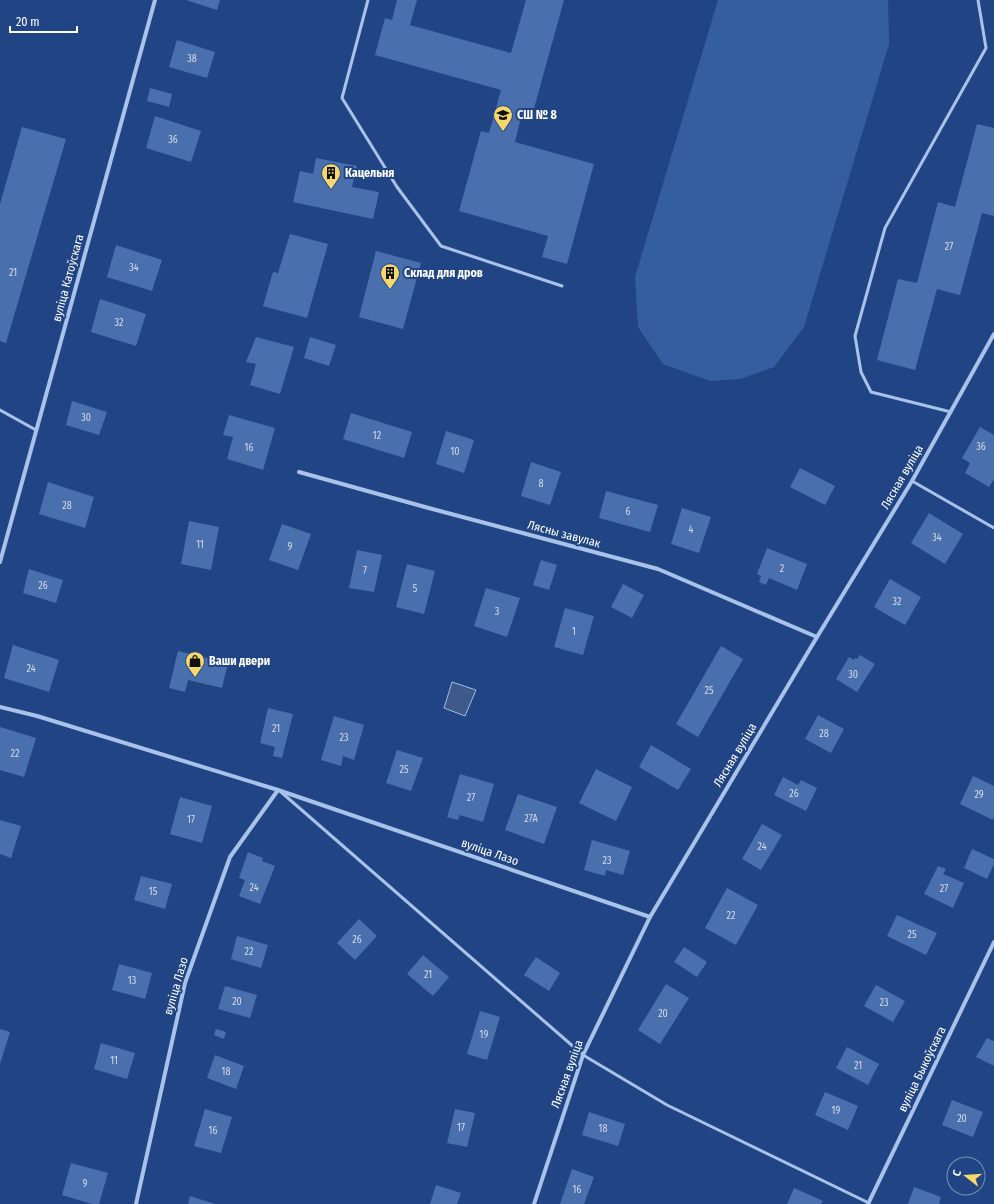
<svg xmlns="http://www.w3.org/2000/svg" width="994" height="1204" font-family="'Fira Sans Condensed',sans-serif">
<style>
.green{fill:#355ea1}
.water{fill:#3f5a88;stroke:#9dbbea}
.building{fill:#4a6fad}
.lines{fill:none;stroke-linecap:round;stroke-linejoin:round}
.service{stroke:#a9c2e9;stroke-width:3}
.minor{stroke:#a9c2e9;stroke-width:4}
.labels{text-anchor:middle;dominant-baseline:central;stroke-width:4;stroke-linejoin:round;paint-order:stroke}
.number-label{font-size:10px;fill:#d2dbea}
.poi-label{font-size:12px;font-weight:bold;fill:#fff;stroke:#214584;text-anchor:start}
.street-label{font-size:12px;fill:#fff;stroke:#214584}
</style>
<rect width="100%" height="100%" fill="#214584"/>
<!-- green -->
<path class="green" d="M718,0H888L889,44L804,327L774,367L740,379L710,381L663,364L638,327L635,277Z"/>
<!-- water -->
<path class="water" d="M452,682L476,690L465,716L444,708Z"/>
<!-- building -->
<g class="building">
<path d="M186,0H220L217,10Z"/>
<path d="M397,0H417L410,25L511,53L526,0H564L533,112L523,109L515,142L594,164L567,264L542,257L548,236L459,211L481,131L489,133L501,90L375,55L385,18L392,20Z"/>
<path d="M177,40L215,52L207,78L169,67Z"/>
<path d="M150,88L172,94L169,107L147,101Z"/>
<path d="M155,116L201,131L191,162L146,148Z"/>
<path d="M977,124L994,128V216L982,213L960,295L937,289L915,370L877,360L898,279L917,283L938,202L955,207Z"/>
<path d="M22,127L66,139L6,343L0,341V204Z"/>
<path d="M316,158L357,166L352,187L379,192L373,219L293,202L300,171L313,174Z"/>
<path d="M290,234L328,244L307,318L263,306L273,272L278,273Z"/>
<path d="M116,245L162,260L152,291L107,277Z"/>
<path d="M376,251L421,263L403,329L359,317Z"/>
<path d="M100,299L146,314L136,346L91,332Z"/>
<path d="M256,337L294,347L280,394L250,385L256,364L246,362Z"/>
<path d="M310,337L336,345L329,366L304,358Z"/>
<path d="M72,401L107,412L99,435L66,425Z"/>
<path d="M351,413L412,432L404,458L343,439Z"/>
<path d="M229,415L275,428L263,470L227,459L233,437L223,435Z"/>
<path d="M980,427L994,435V479L989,487L965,473L970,463L962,458Z"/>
<path d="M446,431L474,440L464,473L436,464Z"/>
<path d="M531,462L561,472L550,505L521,496Z"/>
<path d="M800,468L835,486L825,505L790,487Z"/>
<path d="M48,482L94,497L85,528L39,514Z"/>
<path d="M606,491L658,505L650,532L599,518Z"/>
<path d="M682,508L711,517L699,553L671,544Z"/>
<path d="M929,513L963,534L945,564L911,543Z"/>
<path d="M189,521L219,527L211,570L181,564Z"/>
<path d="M282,524L311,534L298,570L269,560Z"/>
<path d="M767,548L807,564L797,590L769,578L766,585L759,582L761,576L757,574Z"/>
<path d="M357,550L382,555L374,592L349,588Z"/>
<path d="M541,560L557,565L549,590L533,585Z"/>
<path d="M407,564L435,571L424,614L396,607Z"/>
<path d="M29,569L63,580L56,603L23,593Z"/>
<path d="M890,579L921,597L905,625L874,607Z"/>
<path d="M623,584L644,595L632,618L611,607Z"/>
<path d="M486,588L520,598L507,637L474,626Z"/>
<path d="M565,608L594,616L583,655L554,647Z"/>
<path d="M13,645L59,660L49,692L4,678Z"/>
<path d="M721,646L743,659L698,737L676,724Z"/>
<path d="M178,651L228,663L222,688L188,680L185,692L169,688Z"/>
<path d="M860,655L875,664L857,692L836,679L849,657L854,660L855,658L857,659Z"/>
<path d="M268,708L293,714L282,758L273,756L275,747L260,743Z"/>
<path d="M818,715L844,729L831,753L805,739Z"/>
<path d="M334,716L364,725L354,760L343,756L341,766L321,760Z"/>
<path d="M0,727L36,738L24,777L0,770Z"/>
<path d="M651,745L691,769L678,790L639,767Z"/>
<path d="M397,750L423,758L411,791L386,783Z"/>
<path d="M596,769L632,787L616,821L579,803Z"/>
<path d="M460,774L494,784L483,822L460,815L458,820L447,817Z"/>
<path d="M973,776L994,786V817L993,820L960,804Z"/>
<path d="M783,777L798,785L801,780L817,788L806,811L774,795Z"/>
<path d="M518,794L557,807L544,844L505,830Z"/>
<path d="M180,797L212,806L202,843L170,834Z"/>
<path d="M0,820L21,826L11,858L0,854Z"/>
<path d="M762,824L782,835L761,870L742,859Z"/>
<path d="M592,840L630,851L623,875L606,870L605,876L584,870Z"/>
<path d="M972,849L994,859V864L987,879L964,868Z"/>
<path d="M248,852L263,858L262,861L275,866L260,904L239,896L245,880L239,878Z"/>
<path d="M938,866L946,869L943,874L964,883L953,908L924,894Z"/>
<path d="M141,876L172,884L165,909L134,900Z"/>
<path d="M727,888L758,905L736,945L705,928Z"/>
<path d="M897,915L937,933L926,955L887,936Z"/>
<path d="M359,919L377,936L355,960L337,943Z"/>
<path d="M237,936L268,945L261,968L231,959Z"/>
<path d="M684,947L707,962L697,977L674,962Z"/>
<path d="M423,955L449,977L433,996L407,974Z"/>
<path d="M536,957L560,973L549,991L524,975Z"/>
<path d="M119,964L152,973L145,999L112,990Z"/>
<path d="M666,984L689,998L660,1044L638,1030Z"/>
<path d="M876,985L905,1001L893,1022L864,1006Z"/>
<path d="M225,986L257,995L250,1018L218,1009Z"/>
<path d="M480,1011L500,1017L487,1060L467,1054Z"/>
<path d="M0,1029L10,1032L0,1064Z"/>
<path d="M216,1029L226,1032L224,1039L214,1035Z"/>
<path d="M987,1038L994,1041V1066L976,1057Z"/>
<path d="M101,1043L135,1053L127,1079L94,1069Z"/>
<path d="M847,1047L879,1064L868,1085L836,1068Z"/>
<path d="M215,1055L244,1066L236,1089L207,1078Z"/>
<path d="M825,1092L858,1106L848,1130L815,1115Z"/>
<path d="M952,1100L983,1112L973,1137L942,1125Z"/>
<path d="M205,1109L232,1117L221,1153L194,1146Z"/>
<path d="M455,1109L475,1113L467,1147L447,1143Z"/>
<path d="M589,1112L625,1124L618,1146L582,1135Z"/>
<path d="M71,1163L108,1173L99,1204H92L62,1195Z"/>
<path d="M572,1169L594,1177L584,1204H560Z"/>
<path d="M436,1185L461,1193L457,1204H430Z"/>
<path d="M914,1187L941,1197L939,1204H908Z"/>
<path d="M794,1188L823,1201L821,1204H787Z"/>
<path d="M190,1196L215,1204H188Z"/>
</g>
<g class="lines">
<!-- service -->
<g class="service">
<path d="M368,0L342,98L397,187L441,246L562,286"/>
<path d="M0,410L36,430"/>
<path d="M951,412L871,392L861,372L855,336L885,228L986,48L978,0"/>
<path d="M912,481L994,528"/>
<path d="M281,792L583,1055L667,1105L869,1203"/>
</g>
<!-- minor -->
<g class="minor">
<path d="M299,472L425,507L658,569L817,637"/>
<path d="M0,562L155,0"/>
<path d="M0,707L37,716L278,790L650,917"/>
<path d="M136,1204L185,983L230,857L278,790"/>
<path d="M534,1204L583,1055L650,917L817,637L912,481L994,334"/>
<path d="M868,1204L994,942"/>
</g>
</g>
<!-- icons -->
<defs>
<g id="school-pin" transform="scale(1)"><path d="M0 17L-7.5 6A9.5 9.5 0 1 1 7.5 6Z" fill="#f6d76a" stroke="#214584"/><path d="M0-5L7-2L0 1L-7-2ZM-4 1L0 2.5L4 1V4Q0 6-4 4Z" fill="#111"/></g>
<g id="building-pin" transform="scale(1)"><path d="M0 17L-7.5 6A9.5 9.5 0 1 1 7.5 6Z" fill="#f6d76a" stroke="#214584"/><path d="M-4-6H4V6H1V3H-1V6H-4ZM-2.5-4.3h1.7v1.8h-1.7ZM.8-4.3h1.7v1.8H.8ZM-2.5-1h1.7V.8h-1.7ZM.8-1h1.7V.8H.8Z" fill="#111"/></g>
<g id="shop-pin" transform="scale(1)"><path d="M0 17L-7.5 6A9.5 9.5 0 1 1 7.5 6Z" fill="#f6d76a" stroke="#214584"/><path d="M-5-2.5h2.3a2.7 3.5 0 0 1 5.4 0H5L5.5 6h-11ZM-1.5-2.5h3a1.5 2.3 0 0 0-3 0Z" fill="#111"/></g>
</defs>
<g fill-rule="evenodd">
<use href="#school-pin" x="503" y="115"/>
<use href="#building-pin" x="331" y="173"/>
<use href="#building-pin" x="390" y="273"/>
<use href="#shop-pin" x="195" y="661"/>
</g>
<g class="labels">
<!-- number labels -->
<g class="number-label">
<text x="192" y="59">38</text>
<text x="173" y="140">36</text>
<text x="949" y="247">27</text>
<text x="134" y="268">34</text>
<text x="13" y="273">21</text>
<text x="119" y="323">32</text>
<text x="86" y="418">30</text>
<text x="377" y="436">12</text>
<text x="981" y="447">36</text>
<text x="249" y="448">16</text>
<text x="455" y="452">10</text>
<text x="541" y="484">8</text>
<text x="67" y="506">28</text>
<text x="628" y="512">6</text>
<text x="691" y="530">4</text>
<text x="937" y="538">34</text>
<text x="200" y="545">11</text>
<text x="290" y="547">9</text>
<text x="782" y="569">2</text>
<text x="365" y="571">7</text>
<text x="43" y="586">26</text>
<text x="415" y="589">5</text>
<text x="897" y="602">32</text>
<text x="497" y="612">3</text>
<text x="574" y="632">1</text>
<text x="31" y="669">24</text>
<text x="853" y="675">30</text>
<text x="709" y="691">25</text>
<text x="276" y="729">21</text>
<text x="824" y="734">28</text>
<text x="344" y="738">23</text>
<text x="15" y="754">22</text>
<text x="404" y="770">25</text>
<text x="794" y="794">26</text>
<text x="979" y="795">29</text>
<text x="471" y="798">27</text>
<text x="531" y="819">27А</text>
<text x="191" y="820">17</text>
<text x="762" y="847">24</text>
<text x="607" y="861">23</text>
<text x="254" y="888">24</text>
<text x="944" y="889">27</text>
<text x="153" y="892">15</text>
<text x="731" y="916">22</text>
<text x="912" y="935">25</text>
<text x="357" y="940">26</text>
<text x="249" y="952">22</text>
<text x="428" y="975">21</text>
<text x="132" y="981">13</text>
<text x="237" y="1002">20</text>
<text x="884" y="1003">23</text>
<text x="663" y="1014">20</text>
<text x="484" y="1035">19</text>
<text x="114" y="1061">11</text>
<text x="858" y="1066">21</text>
<text x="226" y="1072">18</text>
<text x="836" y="1111">19</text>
<text x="962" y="1119">20</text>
<text x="461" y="1128">17</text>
<text x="603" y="1129">18</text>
<text x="213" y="1131">16</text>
<text x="85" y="1184">9</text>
<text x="577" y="1190">16</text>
</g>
<!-- poi labels -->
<g class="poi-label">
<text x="517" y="115">СШ № 8</text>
<text x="345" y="173">Кацельня</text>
<text x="404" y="273">Склад для дров</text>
<text x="209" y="661">Ваши двери</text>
</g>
<!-- street labels -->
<g class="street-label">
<text transform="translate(68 278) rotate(-75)">вуліца Катоўскага</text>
<text transform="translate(902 477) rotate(-60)">Лясная вуліца</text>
<text transform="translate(564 534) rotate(15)">Лясны завулак</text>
<text transform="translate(735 755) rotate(-59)">Лясная вуліца</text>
<text transform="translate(490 852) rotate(19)">вуліца Лазо</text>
<text transform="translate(176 986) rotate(-74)">вуліца Лазо</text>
<text transform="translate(922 1069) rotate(-64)">вуліца Быкоўскага</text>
<text transform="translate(567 1074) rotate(-70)">Лясная вуліца</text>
</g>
</g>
<!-- north arrow -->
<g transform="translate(966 1176) rotate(287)"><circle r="19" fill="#214584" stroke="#7a8fb5"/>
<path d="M0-3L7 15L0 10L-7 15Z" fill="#f6d76a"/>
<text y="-6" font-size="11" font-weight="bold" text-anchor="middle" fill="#ffffff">С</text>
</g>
<!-- scale -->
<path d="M10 26v6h67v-6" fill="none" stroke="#ffffff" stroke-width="2"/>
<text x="16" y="26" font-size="12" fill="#ffffff" stroke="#214584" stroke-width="3" paint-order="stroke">20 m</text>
</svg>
